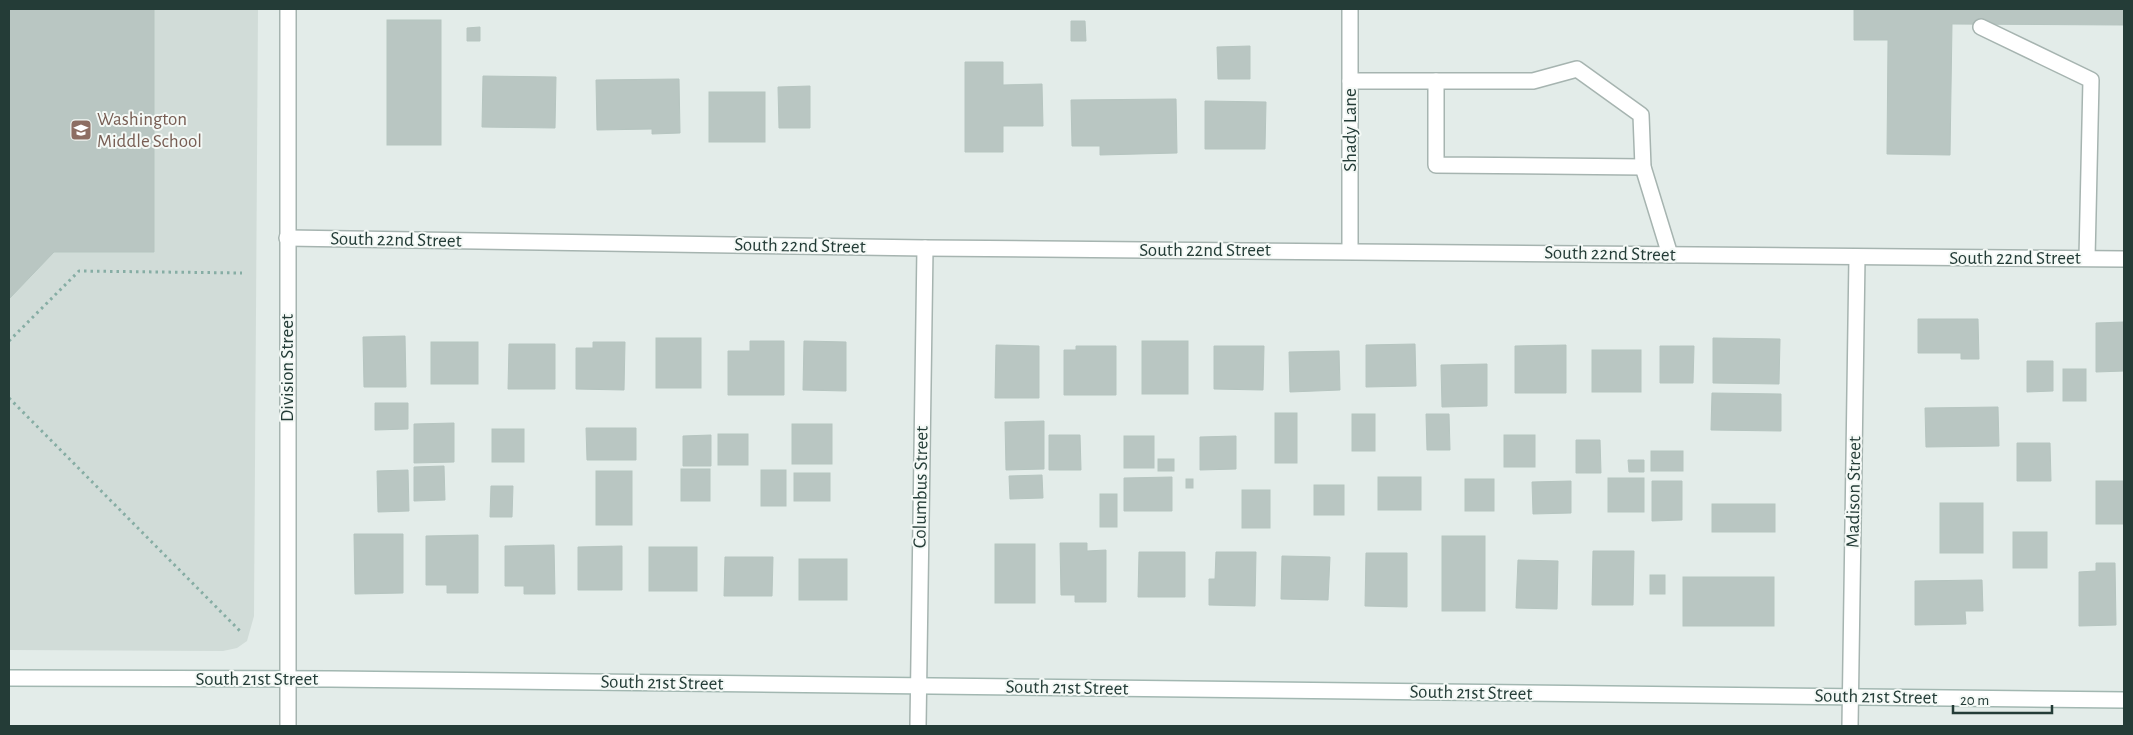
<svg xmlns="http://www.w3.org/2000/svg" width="2133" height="735" font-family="'Alegreya Sans',sans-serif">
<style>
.built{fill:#d1dcd8}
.building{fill:#b9c6c2;stroke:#b6c5c0}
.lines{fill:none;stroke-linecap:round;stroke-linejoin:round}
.lane-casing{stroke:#a6b4b0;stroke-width:18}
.street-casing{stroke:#a6b4b0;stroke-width:18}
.secondary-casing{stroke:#a2b7b1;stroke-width:18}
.path{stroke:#86ada4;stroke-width:3;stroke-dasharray:2.5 4;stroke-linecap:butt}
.lane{stroke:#fff;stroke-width:15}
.street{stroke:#fff;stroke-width:15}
.secondary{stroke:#fff;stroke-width:15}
.labels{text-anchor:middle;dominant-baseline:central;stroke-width:4;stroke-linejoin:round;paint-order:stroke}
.education-label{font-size:19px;fill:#785e54;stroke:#f4f9f6;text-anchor:start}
.street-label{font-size:19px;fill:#243c37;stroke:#f4f9f6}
</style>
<rect width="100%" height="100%" fill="#e3ece9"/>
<!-- built -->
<path class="built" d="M9,9H258L254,616L247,641L237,648L223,651L9,650Z"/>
<!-- building -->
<g class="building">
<path d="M9,9H154V252H54L9,299Z"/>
<path d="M1854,9H2124V25L1952,24L1950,155L1887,154L1888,40H1854Z"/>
<rect x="387" y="20" width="54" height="125"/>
<path d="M1071,21H1085L1086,41H1071Z"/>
<path d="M480,27V41H467V28Z"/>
<path d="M1250,46V79H1218L1217,47Z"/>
<path d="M965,62H1003V85L1042,84L1043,126H1003V152H965Z"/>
<path d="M483,76L556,77L555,128L482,127Z"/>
<path d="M679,79L680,133L652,134V129L597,130L596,80Z"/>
<path d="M810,86V128H779L778,87Z"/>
<rect x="709" y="92" width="56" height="50"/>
<path d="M1176,99L1177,153L1100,155V146H1072L1071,100Z"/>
<path d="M1205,101L1266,102L1265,149H1205Z"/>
<path d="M1918,319H1978L1979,359H1961V353H1918Z"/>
<path d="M2124,322V371L2096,372V323Z"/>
<path d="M405,336L406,387H364L363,337Z"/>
<rect x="656" y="338" width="45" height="50"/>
<path d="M1713,338L1780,339L1779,384L1713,383Z"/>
<path d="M750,341H784V395H728V351H750Z"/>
<path d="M804,341L846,342V391L803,390Z"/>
<rect x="1142" y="341" width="46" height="53"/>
<rect x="431" y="342" width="47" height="42"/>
<path d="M593,342H625L624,390L576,389V348H593Z"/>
<path d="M509,344H555V389H508Z"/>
<path d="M1415,344L1416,386L1366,387V345Z"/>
<path d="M996,345L1039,346V398H995Z"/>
<path d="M1566,345V393H1515V346Z"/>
<path d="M1076,346H1116V395H1064V350H1076Z"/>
<path d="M1214,346H1264L1263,390L1214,389Z"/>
<path d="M1660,346H1694L1693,383H1660Z"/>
<rect x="1592" y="350" width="49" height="42"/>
<path d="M1339,351L1340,390L1290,392L1289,352Z"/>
<path d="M2027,361H2053V391L2027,392Z"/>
<path d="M1487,364V406L1442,407L1441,365Z"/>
<rect x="2063" y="369" width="23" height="32"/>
<path d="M1712,393L1781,394V431L1711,430Z"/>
<path d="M375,403H408V429L375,430Z"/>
<path d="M1998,407L1999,446L1926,447L1925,408Z"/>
<rect x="1275" y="413" width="22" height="50"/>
<rect x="1352" y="414" width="23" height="37"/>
<path d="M1426,414H1449L1450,450H1427Z"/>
<path d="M1044,421V469L1006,470L1005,422Z"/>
<path d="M454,423V462L414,463V424Z"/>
<rect x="792" y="424" width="40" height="40"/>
<path d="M586,428H636V460H587Z"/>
<rect x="492" y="429" width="32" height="33"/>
<rect x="718" y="434" width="30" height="31"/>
<path d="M711,435V466H683V436Z"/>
<path d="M1049,435H1080L1081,470H1049Z"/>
<rect x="1504" y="435" width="31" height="32"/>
<rect x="1124" y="436" width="30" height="32"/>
<path d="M1236,436V469L1200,470V437Z"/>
<path d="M1576,440H1600L1601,473H1576Z"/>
<path d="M2017,443H2050L2051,481H2017Z"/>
<rect x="1651" y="451" width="32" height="20"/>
<rect x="1158" y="459" width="16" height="12"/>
<path d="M1628,460H1644V472H1629Z"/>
<path d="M444,466L445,500L414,501V467Z"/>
<rect x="681" y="469" width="29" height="32"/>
<path d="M408,470L409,511L378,512L377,471Z"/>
<rect x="761" y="470" width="25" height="36"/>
<rect x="596" y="471" width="36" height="54"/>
<rect x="794" y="473" width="36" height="28"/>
<path d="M1042,475L1043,498L1010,499L1009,476Z"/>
<path d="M1172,477V511H1124V478Z"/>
<rect x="1378" y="477" width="43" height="33"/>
<rect x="1608" y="478" width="36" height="34"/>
<rect x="1186" y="479" width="7" height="9"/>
<rect x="1465" y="479" width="29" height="32"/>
<path d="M1571,481V513L1533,514L1532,482Z"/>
<path d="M1652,481H1682V520L1652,521Z"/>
<rect x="2096" y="481" width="28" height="43"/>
<rect x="1314" y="485" width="30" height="30"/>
<path d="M491,486H513L512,517H490Z"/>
<rect x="1242" y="490" width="28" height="38"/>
<rect x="1100" y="494" width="17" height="33"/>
<rect x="1940" y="503" width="43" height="50"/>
<rect x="1712" y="504" width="63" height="28"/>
<rect x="2013" y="532" width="34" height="36"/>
<path d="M354,534H403V593L355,594Z"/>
<path d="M478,535V593H447V585H426V536Z"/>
<rect x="1442" y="536" width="43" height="75"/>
<path d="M1060,543H1087V551L1106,550V602H1075V595H1061Z"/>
<rect x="995" y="544" width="40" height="59"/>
<path d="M554,545L555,594H524V586H505V546Z"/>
<path d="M622,546V590H578V547Z"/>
<rect x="649" y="547" width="48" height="44"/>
<path d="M1593,551H1634L1633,605H1592Z"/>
<path d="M1139,552H1185V597H1138Z"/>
<path d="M1216,552H1256L1255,606L1209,605V579H1215Z"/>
<path d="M1366,553H1407V607L1365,606Z"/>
<path d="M1282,556L1330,557L1328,600L1281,599Z"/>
<path d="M725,557H773L772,596H724Z"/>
<rect x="799" y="559" width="48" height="41"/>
<path d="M1518,560L1558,561L1557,609L1516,608Z"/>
<path d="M2096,563H2115L2116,625L2079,626V572L2096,571Z"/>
<rect x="1650" y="575" width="15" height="19"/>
<rect x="1683" y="577" width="91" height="49"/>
<path d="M1982,580L1983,611H1965L1966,624L1915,625V581Z"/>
</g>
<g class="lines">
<!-- lane casing -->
<g class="lane-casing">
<g id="lane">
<path d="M1981,27L2091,80L2087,258"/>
<path d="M1350,81H1533L1577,69L1641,115L1643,167L1670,255"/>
<path d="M1436,81V165L1643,167"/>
</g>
</g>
<!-- street casing -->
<g class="street-casing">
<g id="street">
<path d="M288,9V726"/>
<path d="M287,238L925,248L2124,259"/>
<path d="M1350,251V9"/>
<path d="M918,726L925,248"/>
<path d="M1850,726L1857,257"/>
</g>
</g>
<!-- secondary casing -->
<g class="secondary-casing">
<path id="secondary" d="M9,678L331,679L2124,700"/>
</g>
<!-- path -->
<g class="path">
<path d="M9,341L79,271L242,273"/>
<path d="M9,398L241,632"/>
</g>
<!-- lane -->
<use href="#lane" class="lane"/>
<!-- street -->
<use href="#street" class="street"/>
<!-- secondary -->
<use href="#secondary" class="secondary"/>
</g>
<!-- icons -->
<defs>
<g id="school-square" transform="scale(1.125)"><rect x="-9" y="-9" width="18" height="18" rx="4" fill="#8d6e63" stroke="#f4f9f6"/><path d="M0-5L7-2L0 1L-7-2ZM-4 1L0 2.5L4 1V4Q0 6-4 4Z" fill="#fff"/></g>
</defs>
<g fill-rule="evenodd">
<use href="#school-square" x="81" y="130"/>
</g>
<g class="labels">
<!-- education labels -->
<g class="education-label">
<text x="97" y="119">Washington<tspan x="97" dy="22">Middle School</tspan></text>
</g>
<!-- street labels -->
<g class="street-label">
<text transform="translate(1350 130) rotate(-90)">Shady Lane</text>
<text transform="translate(396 240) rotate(1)">South 22nd Street</text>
<text transform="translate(800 246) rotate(1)">South 22nd Street</text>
<text x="1205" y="250">South 22nd Street</text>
<text transform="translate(1610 254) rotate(1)">South 22nd Street</text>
<text x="2015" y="258">South 22nd Street</text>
<text transform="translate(287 368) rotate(-90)">Division Street</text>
<text transform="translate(921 487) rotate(-89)">Columbus Street</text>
<text transform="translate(1854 492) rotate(-89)">Madison Street</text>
<text x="257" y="679">South 21st Street</text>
<text transform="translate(662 683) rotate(1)">South 21st Street</text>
<text transform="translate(1067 688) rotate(1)">South 21st Street</text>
<text transform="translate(1471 693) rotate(1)">South 21st Street</text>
<text transform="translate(1876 697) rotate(1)">South 21st Street</text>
</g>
</g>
<!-- border -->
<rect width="2133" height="735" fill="none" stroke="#243c37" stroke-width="20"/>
<!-- scale -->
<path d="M1953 705v8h99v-8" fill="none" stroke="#243c37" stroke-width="2.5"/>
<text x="1960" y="705" font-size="15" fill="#243c37" stroke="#f4f9f6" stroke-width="4" paint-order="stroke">20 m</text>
</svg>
